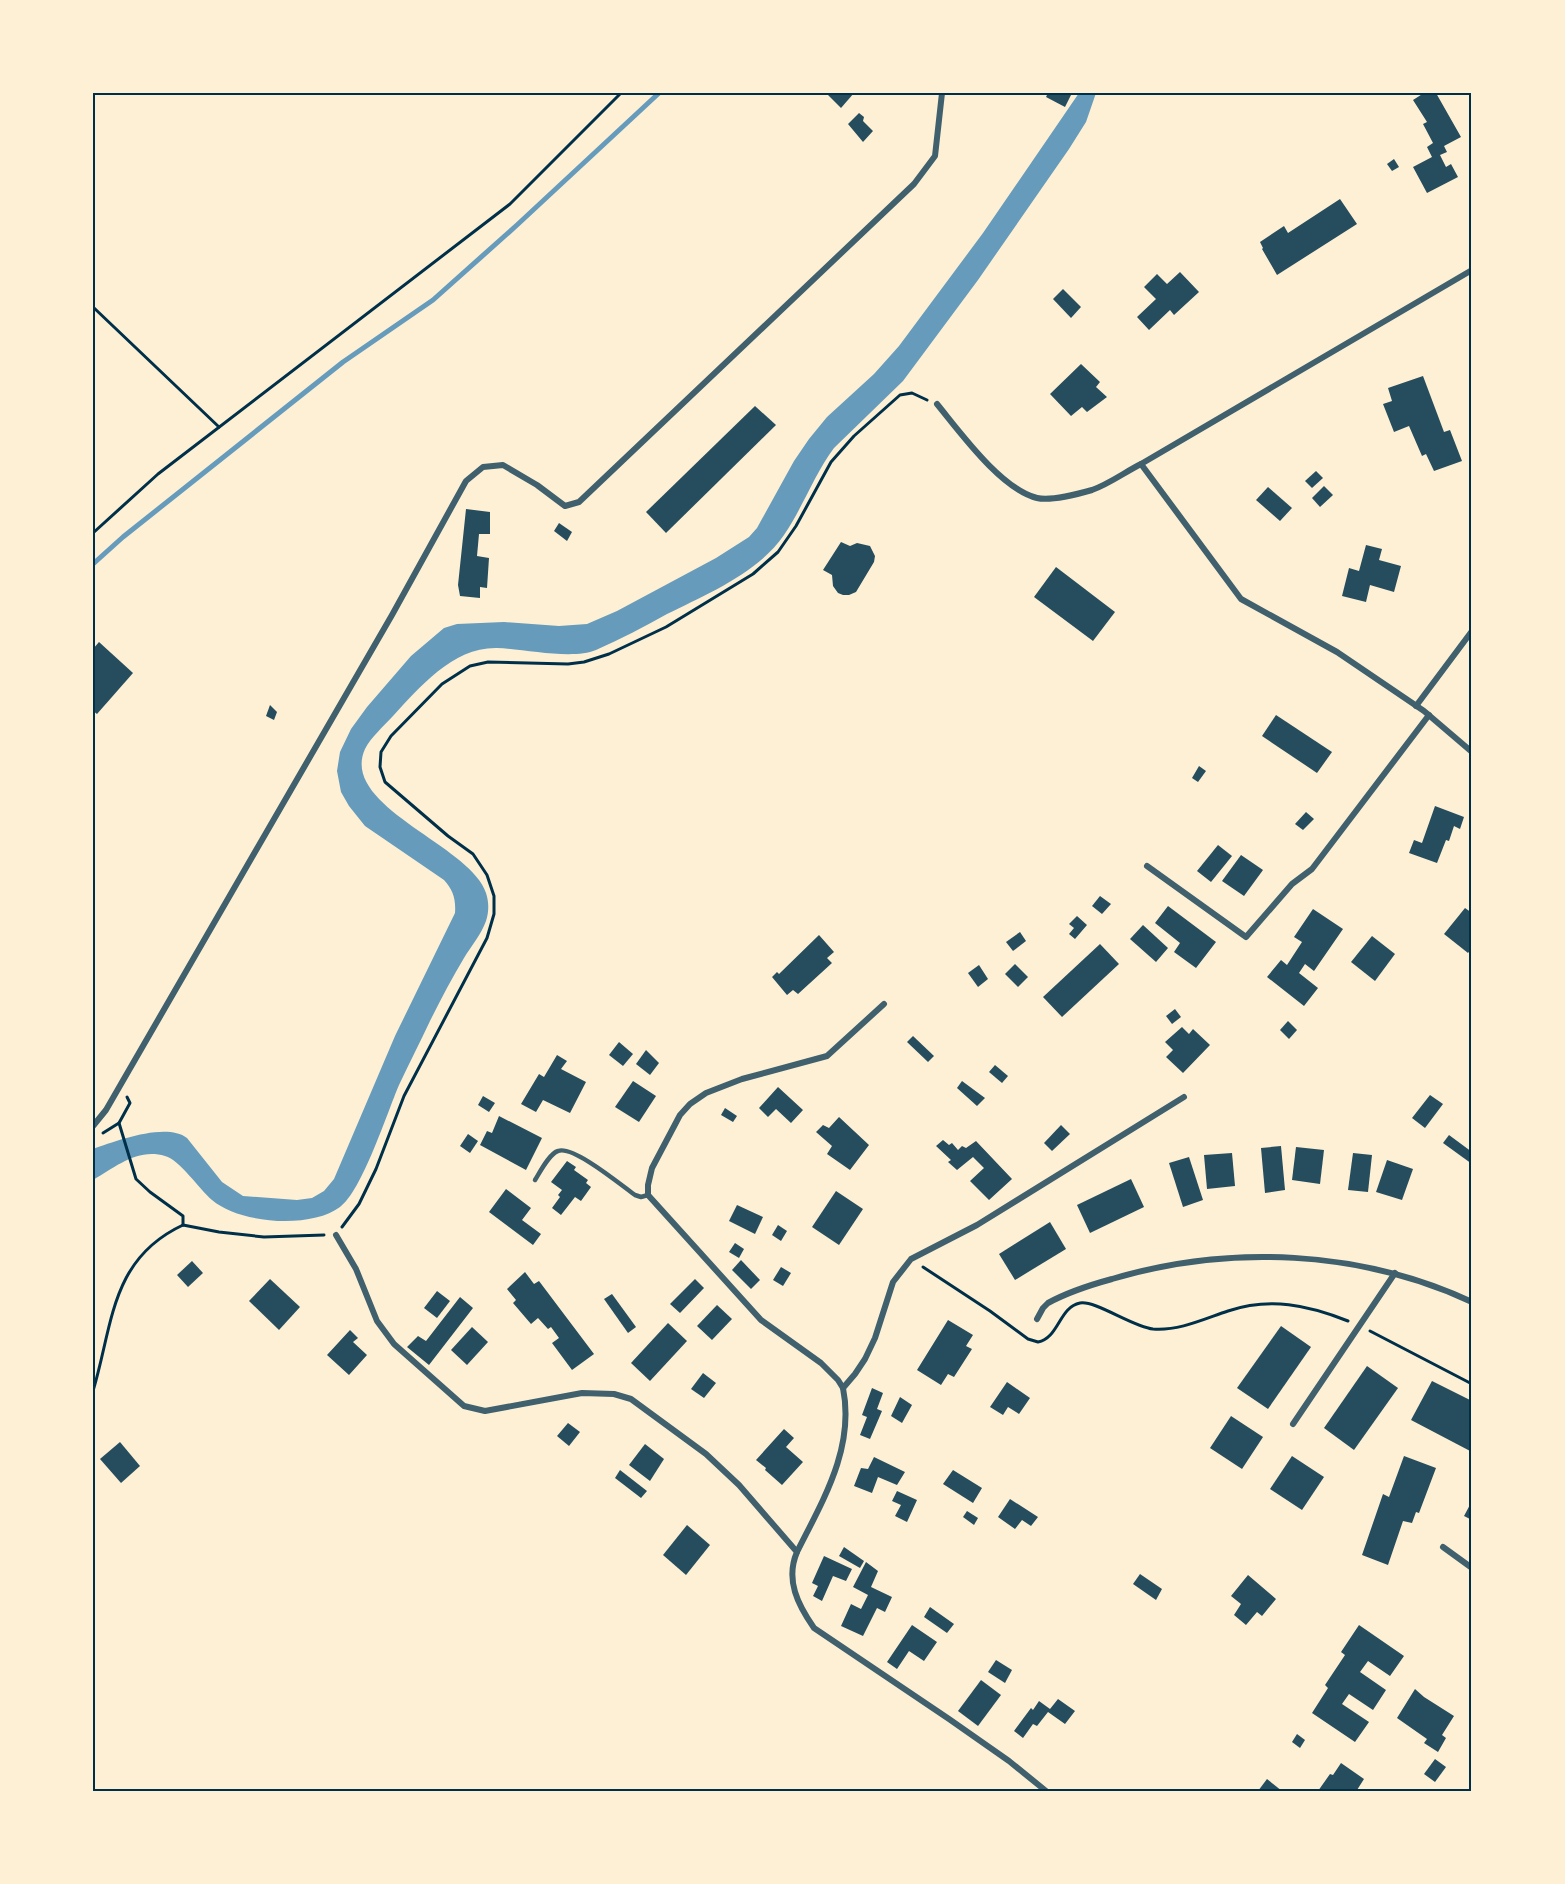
<svg xmlns="http://www.w3.org/2000/svg" width="1565" height="1884" font-family="'Open Sans',sans-serif">
<style>
.water{fill:#669bbc}
.lines{fill:none;stroke-linecap:round;stroke-linejoin:round}
.stream{stroke:#669bbc;stroke-width:5}
.building{fill:#264d5e}
.path{stroke:#003049;stroke-width:3}
.service{stroke:#3f606c;stroke-width:4.5}
.minor{stroke:#3f606c;stroke-width:6}
.neatline{fill:none;stroke:#003049;stroke-width:2}
</style>
<rect width="100%" height="100%" fill="#fdf0d5"/>
<!-- water -->
<path class="water" d="M1079,93H1096L1086,122L1069,149L978,280L903,381L834,448C814,475 803,507 784,535C758,573 707,594 667,614C644,627 621,639 596,650C572,660 524,649 497,648C453,647 420,687 393,716C383,727 371,737 365,749C339,807 471,845 486,893C489,902 489,912 486,921C481,935 471,946 464,958C452,978 441,999 430,1021C420,1042 409,1064 399,1085C387,1113 362,1191 340,1207C311,1229 240,1224 212,1200C199,1189 180,1160 165,1156C137,1148 116,1167 93,1180V1149C116,1141 166,1122 187,1138L222,1182L243,1196L297,1200L312,1198L324,1191L334,1179L395,1036L455,913C456,899 453,890 444,880L365,826L349,806L341,792L337,771L340,752L351,729L367,707L411,656L444,628L457,624L504,622L559,626L587,624L617,611L716,558L749,537L757,528L794,461L809,439L827,417L874,374L899,346L983,233Z"/>
<g class="lines">
<!-- stream -->
<path class="stream" d="M93,564L123,537L343,362L433,300L517,225L659,93"/>
</g>
<!-- building -->
<g class="building">
<path d="M826,93H854L841,108Z"/>
<path d="M1048,93H1072L1065,107L1046,97Z"/>
<path d="M1424,93H1436L1461,137L1444,146L1447,152L1440,155L1446,167L1451,164L1458,177L1427,193L1413,167L1432,157L1427,147L1433,143L1423,124L1427,122L1413,100Z"/>
<path d="M859,113L864,117L863,121L873,131L863,142L848,124Z"/>
<path d="M1394,159L1399,167L1392,171L1387,164Z"/>
<path d="M1340,199L1357,224L1277,275L1262,249L1263,248L1260,242L1284,226L1288,233Z"/>
<path d="M1180,272L1199,292L1174,315L1170,310L1149,330L1137,317L1156,299L1144,287L1157,274L1167,284Z"/>
<path d="M1063,289L1081,307L1071,318L1053,299Z"/>
<path d="M1081,364L1100,382L1096,387L1107,397L1087,412L1082,407L1071,416L1050,394Z"/>
<path d="M1423,376L1444,432L1450,430L1462,461L1434,471L1426,454L1422,456L1409,426L1394,432L1383,404L1392,401L1388,388Z"/>
<path d="M755,406L776,425L666,533L646,512Z"/>
<path d="M1316,471L1323,478L1312,488L1305,481Z"/>
<path d="M1324,486L1333,495L1320,507L1312,498Z"/>
<path d="M1268,487L1292,508L1280,521L1256,500Z"/>
<path d="M466,509L490,512V534H479L477,556L489,558L487,588L480,587V598L460,596L458,585Z"/>
<path d="M559,523L572,532L567,541L554,531Z"/>
<path d="M841,542L850,546L857,543L870,546L875,556L874,562L856,592L849,595H843L838,593L833,586L832,575L823,570Z"/>
<path d="M1366,545L1382,549L1379,560L1401,566L1394,592L1370,585L1366,602L1342,596L1349,568L1359,571Z"/>
<path d="M1056,567L1115,612L1093,641L1034,597Z"/>
<path d="M99,642L133,673L97,714L93,711V649Z"/>
<path d="M270,705L277,712L274,720L266,716Z"/>
<path d="M1276,715L1332,752L1317,773L1262,736Z"/>
<path d="M1199,766L1206,771L1198,782L1192,778Z"/>
<path d="M1435,806L1464,817L1460,829L1454,826L1449,841L1446,840L1437,863L1409,853L1414,840L1422,843Z"/>
<path d="M1306,812L1314,819L1303,830L1295,824Z"/>
<path d="M1218,845L1232,856L1211,882L1197,871Z"/>
<path d="M1241,855L1263,870L1244,896L1222,881Z"/>
<path d="M1100,896L1111,904L1102,914L1092,906Z"/>
<path d="M1168,906L1216,942L1196,968L1174,952L1180,943L1155,923Z"/>
<path d="M1465,908L1472,913V948L1468,953L1444,934Z"/>
<path d="M1313,909L1343,929L1314,971L1305,964L1299,973L1318,988L1304,1006L1267,977L1281,960L1287,965L1302,942L1294,937Z"/>
<path d="M1077,916L1087,925L1075,939L1069,934L1074,928L1069,924Z"/>
<path d="M1143,925L1168,948L1156,962L1130,939Z"/>
<path d="M1020,932L1026,941L1013,951L1006,942Z"/>
<path d="M819,935L834,952L827,958L832,963L798,994L793,990L787,995L772,977L777,972L779,974Z"/>
<path d="M1372,936L1395,954L1375,981L1351,962Z"/>
<path d="M1100,944L1119,964L1062,1017L1043,997Z"/>
<path d="M1015,964L1028,977L1018,987L1005,974Z"/>
<path d="M979,965L988,979L978,987L968,973Z"/>
<path d="M1175,1009L1181,1017L1172,1024L1166,1016Z"/>
<path d="M1288,1021L1297,1030L1289,1039L1280,1030Z"/>
<path d="M1182,1027L1189,1034L1193,1029L1210,1045L1183,1073L1166,1057L1173,1050L1165,1042Z"/>
<path d="M913,1036L934,1056L928,1062L907,1042Z"/>
<path d="M619,1042L633,1054L623,1066L609,1055Z"/>
<path d="M646,1050L659,1063L650,1075L636,1064Z"/>
<path d="M557,1055L567,1061L561,1069L586,1082L570,1113L543,1100L536,1112L521,1104L539,1074L544,1077Z"/>
<path d="M995,1065L1008,1076L1002,1083L989,1072Z"/>
<path d="M633,1081L656,1096L639,1122L615,1107Z"/>
<path d="M962,1081L985,1098L977,1106L957,1088Z"/>
<path d="M778,1087L803,1110L791,1123L776,1109L768,1117L759,1108Z"/>
<path d="M1430,1095L1443,1104L1425,1128L1412,1118Z"/>
<path d="M483,1096L495,1103L489,1112L478,1105Z"/>
<path d="M725,1108L737,1116L733,1122L721,1115Z"/>
<path d="M499,1116L542,1138L526,1170L480,1145L487,1131L492,1133Z"/>
<path d="M839,1117L869,1145L850,1170L827,1154L832,1146L816,1132L823,1125L829,1128Z"/>
<path d="M1061,1125L1070,1134L1052,1151L1044,1143Z"/>
<path d="M468,1134L478,1141L470,1153L460,1146Z"/>
<path d="M1449,1135L1472,1152V1164L1443,1143Z"/>
<path d="M943,1140L949,1145L952,1143L958,1150L962,1146L966,1148L976,1141L1012,1179L989,1200L970,1181L984,1168L973,1157L957,1170L948,1162L951,1160L936,1146Z"/>
<path d="M1281,1146L1285,1190L1265,1193L1261,1148Z"/>
<path d="M1296,1147L1324,1150L1320,1184L1292,1180Z"/>
<path d="M1232,1153L1235,1186L1207,1189L1204,1155Z"/>
<path d="M1353,1153L1372,1155L1368,1192L1348,1190Z"/>
<path d="M1189,1157L1203,1200L1183,1207L1169,1163Z"/>
<path d="M1387,1160L1413,1169L1402,1200L1376,1192Z"/>
<path d="M567,1161L576,1167L574,1170L588,1180L586,1183L591,1187L581,1201L575,1197L561,1215L552,1208L560,1197L558,1195L562,1190L551,1182Z"/>
<path d="M1131,1179L1144,1207L1090,1233L1077,1205Z"/>
<path d="M506,1189L531,1208L522,1220L541,1234L533,1245L489,1212Z"/>
<path d="M836,1191L863,1209L839,1245L812,1227Z"/>
<path d="M737,1205L763,1217L755,1234L729,1221Z"/>
<path d="M1050,1222L1066,1249L1015,1280L999,1254Z"/>
<path d="M778,1225L787,1231L781,1241L772,1235Z"/>
<path d="M735,1243L744,1249L739,1258L729,1252Z"/>
<path d="M741,1260L760,1280L751,1289L732,1270Z"/>
<path d="M192,1261L203,1273L188,1287L177,1275Z"/>
<path d="M781,1267L791,1273L783,1286L773,1280Z"/>
<path d="M525,1272L534,1284L539,1281L594,1354L572,1370L552,1343L559,1338L551,1327L548,1329L538,1318L531,1324L513,1303L516,1300L507,1289Z"/>
<path d="M270,1279L300,1307L279,1330L249,1301Z"/>
<path d="M695,1279L704,1288L680,1313L670,1304Z"/>
<path d="M437,1291L450,1301L437,1318L424,1308Z"/>
<path d="M612,1294L636,1327L628,1333L604,1299Z"/>
<path d="M460,1297L473,1308L429,1365L407,1347L418,1336L426,1341Z"/>
<path d="M717,1305L732,1319L712,1340L697,1326Z"/>
<path d="M948,1320L973,1335L966,1346L972,1349L954,1377L948,1374L941,1385L917,1370Z"/>
<path d="M668,1323L687,1341L650,1381L631,1363Z"/>
<path d="M1281,1326L1311,1347L1268,1409L1237,1388Z"/>
<path d="M472,1327L488,1342L467,1365L451,1350Z"/>
<path d="M350,1330L358,1338L353,1342L367,1355L349,1375L327,1355Z"/>
<path d="M1367,1366L1398,1388L1354,1450L1324,1428Z"/>
<path d="M703,1373L716,1383L704,1398L691,1389Z"/>
<path d="M1432,1381L1472,1401V1452L1411,1420Z"/>
<path d="M1007,1382L1030,1398L1019,1414L1008,1407L1003,1415L990,1407Z"/>
<path d="M872,1388L883,1393L877,1409L882,1411L870,1439L860,1435L867,1417L862,1415Z"/>
<path d="M900,1397L912,1405L902,1423L891,1416Z"/>
<path d="M1231,1416L1263,1437L1242,1469L1210,1448Z"/>
<path d="M568,1423L580,1432L569,1446L557,1436Z"/>
<path d="M784,1429L794,1438L786,1447L803,1462L782,1485L765,1470L766,1468L756,1460Z"/>
<path d="M120,1442L140,1466L121,1483L100,1459Z"/>
<path d="M645,1444L664,1459L650,1481L629,1465Z"/>
<path d="M1292,1456L1324,1477L1302,1510L1270,1489Z"/>
<path d="M1404,1456L1436,1468L1419,1513L1416,1512L1412,1523L1403,1521L1388,1565L1362,1555L1383,1494L1389,1497Z"/>
<path d="M874,1457L905,1472L897,1485L878,1477L872,1493L854,1486L861,1468L868,1469Z"/>
<path d="M620,1470L647,1491L641,1498L615,1478Z"/>
<path d="M953,1470L982,1488L973,1503L943,1484Z"/>
<path d="M897,1491L917,1500L907,1522L895,1516L901,1505L892,1501Z"/>
<path d="M1010,1499L1038,1517L1031,1526L1022,1520L1015,1529L998,1517Z"/>
<path d="M1472,1501V1520L1464,1516Z"/>
<path d="M967,1511L978,1518L974,1525L963,1517Z"/>
<path d="M687,1525L710,1545L686,1575L663,1555Z"/>
<path d="M844,1547L864,1561L860,1568L839,1556Z"/>
<path d="M824,1556L852,1569L846,1581L833,1576L822,1601L813,1596L818,1586L812,1583Z"/>
<path d="M866,1562L878,1571L871,1587L892,1597L885,1612L877,1608L863,1636L841,1626L851,1604L861,1609L868,1595L853,1587Z"/>
<path d="M1140,1574L1162,1589L1156,1600L1133,1584Z"/>
<path d="M1248,1575L1276,1599L1262,1616L1257,1612L1246,1625L1234,1615L1241,1604L1231,1596Z"/>
<path d="M930,1607L954,1624L947,1633L924,1617Z"/>
<path d="M912,1625L937,1642L924,1661L909,1651L897,1669L887,1662Z"/>
<path d="M1359,1625L1404,1656L1390,1676L1368,1661L1360,1672L1386,1690L1373,1710L1349,1694L1342,1704L1369,1722L1355,1742L1312,1713L1328,1688L1325,1685L1345,1655L1341,1652Z"/>
<path d="M996,1660L1012,1670L1005,1683L988,1672Z"/>
<path d="M981,1680L1001,1695L978,1726L958,1711Z"/>
<path d="M1415,1689L1424,1697L1454,1716L1442,1735L1446,1738L1438,1752L1424,1743L1427,1739L1397,1718Z"/>
<path d="M1058,1699L1075,1711L1065,1724L1048,1712L1037,1726L1033,1724L1023,1738L1014,1731L1031,1708L1033,1710L1039,1701L1050,1709Z"/>
<path d="M1297,1734L1305,1740L1300,1748L1292,1742Z"/>
<path d="M1435,1759L1446,1767L1435,1782L1424,1774Z"/>
<path d="M1341,1763L1364,1779L1357,1790L1318,1791L1330,1774L1333,1775Z"/>
<path d="M1267,1779L1282,1791H1258Z"/>
</g>
<g class="lines">
<!-- path -->
<g class="path">
<path d="M93,307L219,427"/>
<path d="M93,533L158,474L510,204L621,93"/>
<path d="M127,1097L130,1103L119,1123L136,1179L150,1192L183,1216V1225"/>
<path d="M103,1133L119,1123"/>
<path d="M183,1225L219,1232L264,1237L324,1235"/>
<path d="M342,1227L359,1204L376,1169L404,1096L487,938L494,914V896L487,875L473,854L448,836L385,782L380,767L381,752L391,736L442,684L470,666L488,662L568,664L584,662L609,654L666,627L753,574L778,552L796,526L831,462L854,436L900,395L912,393L927,400"/>
<path d="M923,1267L990,1311L1028,1339L1038,1342C1059,1338 1059,1307 1080,1303C1095,1300 1133,1327 1153,1329C1179,1331 1204,1319 1228,1311C1270,1297 1308,1305 1348,1321"/>
<path d="M1370,1331L1472,1384"/>
<path d="M93,1391C113,1325 110,1259 183,1225"/>
</g>
<!-- service -->
<path class="service" d="M535,1180C540,1172 549,1154 558,1151C573,1145 621,1185 635,1195L641,1197L648,1195"/>
<!-- minor -->
<g class="minor">
<path d="M1472,270L1141,464L1241,599L1337,652L1424,711L1472,752"/>
<path d="M937,404C960,432 1001,489 1037,498C1050,501 1078,494 1092,490C1109,484 1125,472 1141,464"/>
<path d="M1416,706L1472,631"/>
<path d="M1147,866L1246,937L1292,884L1312,869L1429,715"/>
<path d="M93,1126L106,1110L121,1084L392,615L466,481L483,467L503,465L537,485L565,506L579,502L914,184L935,156L942,93"/>
<path d="M336,1235L356,1269L377,1321L394,1344L464,1406L485,1411L582,1393L614,1394L631,1399L706,1454L739,1485L797,1552C785,1580 798,1605 814,1628L949,1719L1009,1761L1046,1791"/>
<path d="M1037,1319L1043,1308L1048,1303C1068,1292 1090,1285 1112,1279C1229,1244 1361,1250 1472,1302"/>
<path d="M843,1388L838,1380L821,1363L761,1320L648,1195V1185L652,1168L680,1115L690,1104L706,1093L742,1079L827,1056L884,1004"/>
<path d="M1293,1424L1395,1273"/>
<path d="M1443,1547L1472,1568"/>
<path d="M797,1552C823,1500 855,1448 843,1388L855,1374L865,1359L875,1338L893,1282L911,1259L977,1225L1184,1097"/>
</g>
</g>
<!-- border -->
<rect width="1565" height="1884" fill="none" stroke="#fdf0d5" stroke-width="189"/>
<rect x="94" y="94" width="1376" height="1696" class="neatline"/>
</svg>
